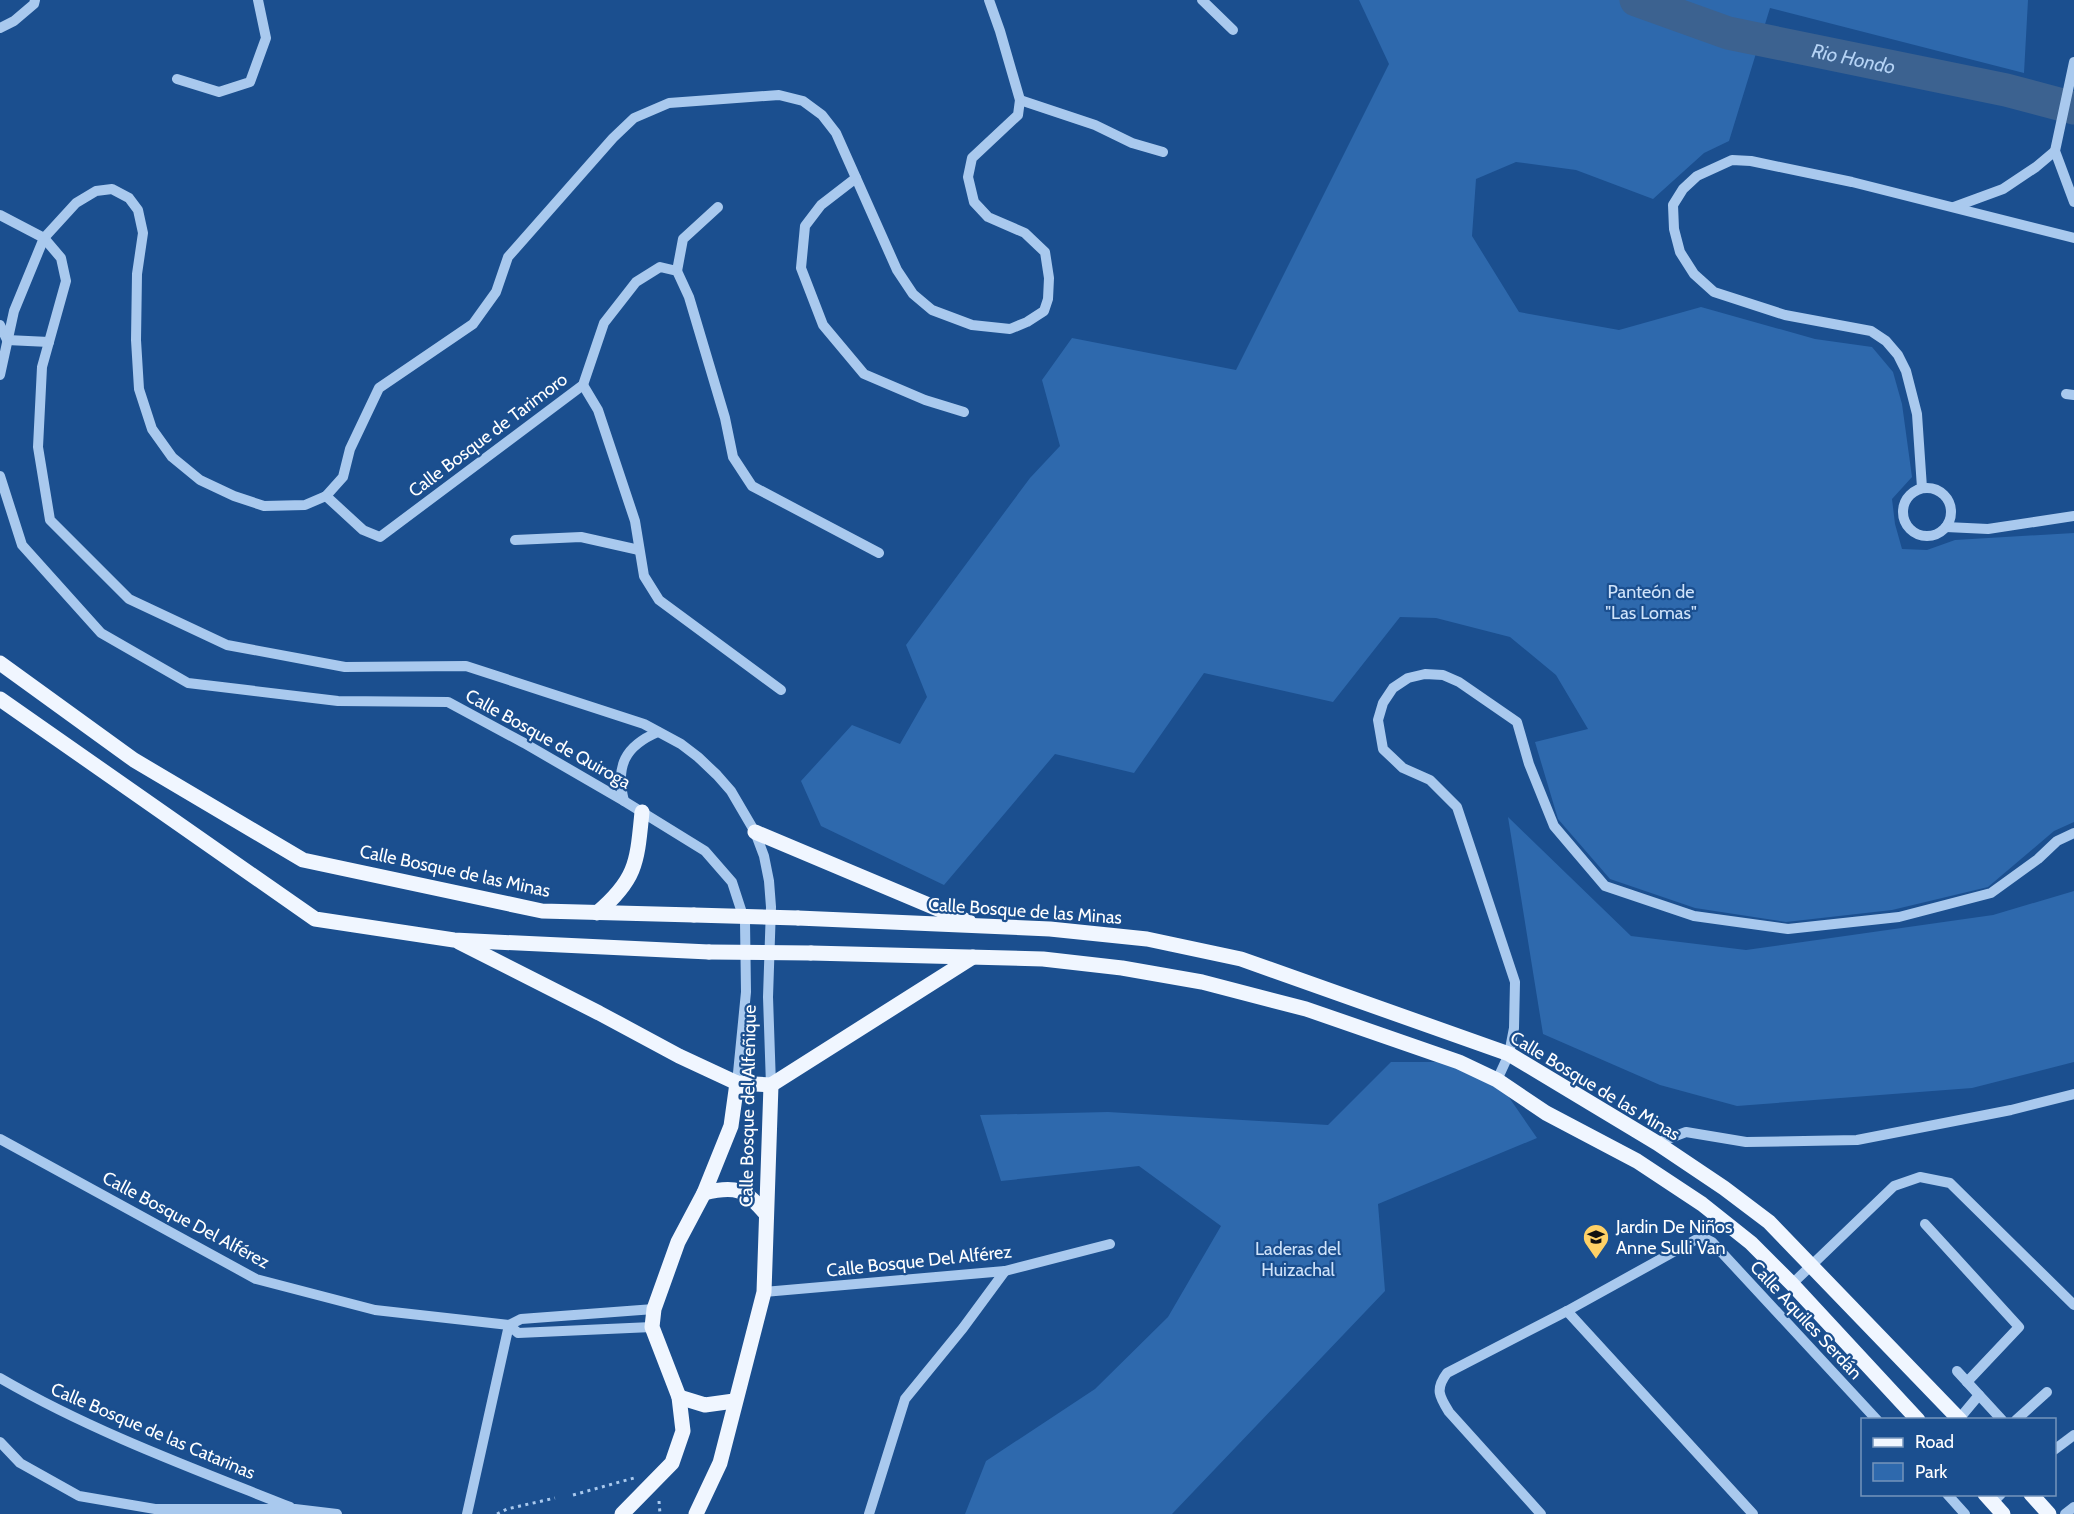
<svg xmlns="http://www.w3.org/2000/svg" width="2074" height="1514" font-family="Cabin,sans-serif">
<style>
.green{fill:#2e69ad}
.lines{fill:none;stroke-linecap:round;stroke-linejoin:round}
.river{stroke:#3c6290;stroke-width:33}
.path{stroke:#a9c9ee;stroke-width:3;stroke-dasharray:3 4.5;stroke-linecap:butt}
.minor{stroke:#a9c9ee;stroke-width:10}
.major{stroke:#f0f6ff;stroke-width:15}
.major-bridge{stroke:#f0f6ff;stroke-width:15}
.labels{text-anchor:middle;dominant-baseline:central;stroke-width:4.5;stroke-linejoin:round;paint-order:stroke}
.street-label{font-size:18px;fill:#fff;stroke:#1b4f8f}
.park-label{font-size:18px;fill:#cfe3fa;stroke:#1b4f8f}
.poi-label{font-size:18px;fill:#fff;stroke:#1b4f8f;text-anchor:start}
.water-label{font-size:20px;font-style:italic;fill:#b5d3f5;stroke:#1b4f8f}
</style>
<rect width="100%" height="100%" fill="#1b4f8f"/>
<!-- green -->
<g class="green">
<path d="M1359,0H2028L2024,73L1770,8L1729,141L1704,153L1653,199L1576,170L1516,162L1476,179L1472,236L1519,312L1619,330L1701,307L1815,339L1872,347L1893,372L1902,404L1912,477L1892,499L1895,524L1902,549L1927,550L1955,540L2074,533V822L2054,831L1988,887L1892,910L1786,922L1695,908L1610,879L1558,819L1535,742L1588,729L1556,675L1510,637L1436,618L1400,617L1333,702L1204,673L1134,773L1055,754L944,885L821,826L801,781L852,725L900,744L927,697L906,645L1030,478L1060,446L1042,380L1072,338L1236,370L1389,64Z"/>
<path d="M1508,817L1631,936L1746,950L1993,915L2074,891V1062L1972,1088L1737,1106L1660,1085L1543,1034Z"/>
<path d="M1391,1062H1459L1497,1080L1537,1138L1378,1204L1385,1291L1172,1514H965L986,1461L1095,1389L1168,1317L1221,1226L1139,1166L1001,1181L980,1115L1108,1112L1328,1125Z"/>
</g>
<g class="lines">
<!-- river -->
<path class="river" id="s1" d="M1636,0L1728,33L2006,90L2074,108"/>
<!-- path -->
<g class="path">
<path d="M573,1495L634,1478"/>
<path d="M659,1501L660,1514"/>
<path d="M497,1514L507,1509L555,1498"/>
</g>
<!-- minor -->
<g class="minor">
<path d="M1202,0L1233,30"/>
<path d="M0,28L14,21L34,4L35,0"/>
<path d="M2074,62L2055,151L2074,202"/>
<path d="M177,79L219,92L250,82L266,38L258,0"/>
<path d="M1020,100L1095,125L1132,143L1163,152"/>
<path d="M856,178L821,205L805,226L801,268L823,325L864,374L925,400L964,412"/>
<path d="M1954,207L2003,189L2036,167L2055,151"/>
<path d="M0,215L44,238L61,258L66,281L42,367L38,447L50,520L129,599L227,645L345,667L466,666L644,724L681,744L698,757L717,775L731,791L755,832L764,856L769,881L771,907L768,997L771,1085"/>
<path d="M677,271L683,239L718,207"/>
<path d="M0,325L7,340L49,342"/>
<path d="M0,375L14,311L44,238L76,203L96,191L112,189L129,198L138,210L143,233L137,274L136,340L139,389L152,429L172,457L200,480L234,496L264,506L305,505L326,496L343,477L350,449L379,388L473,324L496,292L508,257L613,138L634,118L669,103L779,95L803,101L822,115L836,133L897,270L913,294L932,310L972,325L1010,329L1027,322L1044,311L1048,299L1049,278L1045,252L1025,233L988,217L974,202L968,177L972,158L1018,115L1020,100L1000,31L989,0"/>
<path d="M583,385L598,410L635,521L644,576L659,600L781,690"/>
<path d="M2066,394L2074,395"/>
<path d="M0,476L22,545L101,633L188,683L338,701L448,702L524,743L624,801L705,851L732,882L745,922L746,992L737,1083"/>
<circle cx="1927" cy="512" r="24"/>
<path d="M1922,488L1917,414L1906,371L1898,355L1886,341L1871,331L1785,315L1714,292L1694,274L1680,252L1674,229L1673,205L1683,189L1697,176L1732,160L1751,161L1852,182L2074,238"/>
<path d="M326,496L363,530L380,537L583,385L604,323L636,282L660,267L677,271L689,297L725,418L733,457L752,486L879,553"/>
<path d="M1946,527L1988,529L2074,516"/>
<path d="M515,540L581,537L639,550"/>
<path d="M624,801C615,766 625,746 658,732"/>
<path d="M1497,1080L1509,1054L1514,1028L1515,982L1457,807L1430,780L1403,768L1383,749L1378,720L1383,703L1393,688L1408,678L1425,674L1443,675L1459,682L1517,722L1529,764L1554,826L1605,886L1694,916L1788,929L1899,917L1991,893L2038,859L2057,841L2074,833"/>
<path d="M0,1139L256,1279L375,1310L509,1325L518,1333L652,1327"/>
<path d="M1657,1143L1686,1132L1746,1142L1857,1140L2011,1110L2074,1094"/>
<path d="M1925,1224L2019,1327L1967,1382"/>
<path d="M1792,1284L1894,1186L1920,1177L1950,1183L2074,1305"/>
<path d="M764,1292L1005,1271L1110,1244"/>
<path d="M1567,1311L1753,1514"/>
<path d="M509,1325L521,1319L654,1309"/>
<path d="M1957,1371L1979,1395"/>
<path d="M0,1378C91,1431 192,1468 290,1507"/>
<path d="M1959,1419L1979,1395L2002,1420"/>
<path d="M2016,1420L2047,1392"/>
<path d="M0,1442L20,1463L79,1496L155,1509H295L337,1514"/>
<path d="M2054,1450L2074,1435"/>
<path d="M1947,1494L1965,1514"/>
<path d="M1992,1503L2001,1494"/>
<path d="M467,1514L509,1325"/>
<path d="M869,1514L905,1399L963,1328L1005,1271"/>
<path d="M1541,1514L1449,1412C1439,1396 1435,1389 1447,1373L1567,1311L1695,1240L1706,1239L1712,1242L1877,1420"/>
<path d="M2065,1514L2074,1507"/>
</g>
<!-- major -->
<g class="major">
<path d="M0,663L134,760L303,860L542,911L694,915"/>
<path d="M0,699L315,919L454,940L709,952"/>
<path d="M755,832L969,922"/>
<path d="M597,913C637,879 637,862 642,812"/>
<path d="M798,918L1050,929L1147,939L1241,959L1509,1054L1657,1143L1724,1188L1769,1222L1960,1420"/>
<path d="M459,942L599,1013L679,1056L737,1083L771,1085L973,957"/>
<path d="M811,953L1043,959L1122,968L1202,982L1306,1009L1459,1062L1497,1080L1546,1113L1637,1161L1702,1204L1751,1243L1792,1284L1918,1420"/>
<path d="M704,1193C736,1185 745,1189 766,1214"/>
<path d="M679,1397L705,1405L734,1401"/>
<path d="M1985,1494L2003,1514"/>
<path d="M2031,1494L2049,1514"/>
<path d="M622,1514L672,1463L683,1431L679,1397L652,1327L654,1309L678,1242L704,1193L731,1126L737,1083"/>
<path d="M696,1514L720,1463L764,1292L771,1085"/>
</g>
<!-- major-bridge -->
<g class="major-bridge">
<path d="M694,915L798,918"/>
<path d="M709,952L811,953"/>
</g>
</g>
<!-- icons -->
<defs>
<g id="school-pin" transform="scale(1.35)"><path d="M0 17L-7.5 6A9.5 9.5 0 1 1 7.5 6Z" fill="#ffd166" stroke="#1b4f8f"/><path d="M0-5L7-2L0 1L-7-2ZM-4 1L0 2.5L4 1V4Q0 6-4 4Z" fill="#111"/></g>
</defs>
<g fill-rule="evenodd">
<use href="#school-pin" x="1596" y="1237"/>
</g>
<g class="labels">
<!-- street labels -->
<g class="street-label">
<text transform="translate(488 435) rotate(-37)">Calle Bosque de Tarimoro</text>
<text transform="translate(548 739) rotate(29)">Calle Bosque de Quiroga</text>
<text transform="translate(455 871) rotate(12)">Calle Bosque de las Minas</text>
<text transform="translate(1025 911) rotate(4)">Calle Bosque de las Minas</text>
<text transform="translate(1595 1086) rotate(31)">Calle Bosque de las Minas</text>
<text transform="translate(748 1106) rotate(-89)">Calle Bosque del Alfeñique</text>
<text transform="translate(186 1220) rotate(28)">Calle Bosque Del Alférez</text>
<text transform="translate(919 1261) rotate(-6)">Calle Bosque Del Alférez</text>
<text transform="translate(1806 1320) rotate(47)">Calle Aquiles Serdán</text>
<text transform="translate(153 1431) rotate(23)">Calle Bosque de las Catarinas</text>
</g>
<!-- park labels -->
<g class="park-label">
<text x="1651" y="592">Panteón de<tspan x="1651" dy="21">"Las Lomas"</tspan></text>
<text x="1298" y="1249">Laderas del<tspan x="1298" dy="21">Huizachal</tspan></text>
</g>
<!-- poi labels -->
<g class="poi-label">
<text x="1616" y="1227">Jardin De Niños<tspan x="1616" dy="21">Anne Sulli Van</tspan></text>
</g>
<!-- water labels -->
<g class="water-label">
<text stroke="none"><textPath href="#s1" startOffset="226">Rio Hondo</textPath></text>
</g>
</g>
<!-- legend -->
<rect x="1861" y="1418" width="195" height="78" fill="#1b4f8f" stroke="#7695bc" stroke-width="1.5"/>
<rect x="1873" y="1438" width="30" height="9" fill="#f0f6ff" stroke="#7695bc" stroke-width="1.5"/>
<text x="1915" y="1448" font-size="18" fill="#ffffff">Road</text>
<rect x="1873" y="1463" width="30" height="18" fill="#2e69ad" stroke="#7695bc" stroke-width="1.5"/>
<text x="1915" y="1478" font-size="18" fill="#ffffff">Park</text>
</svg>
